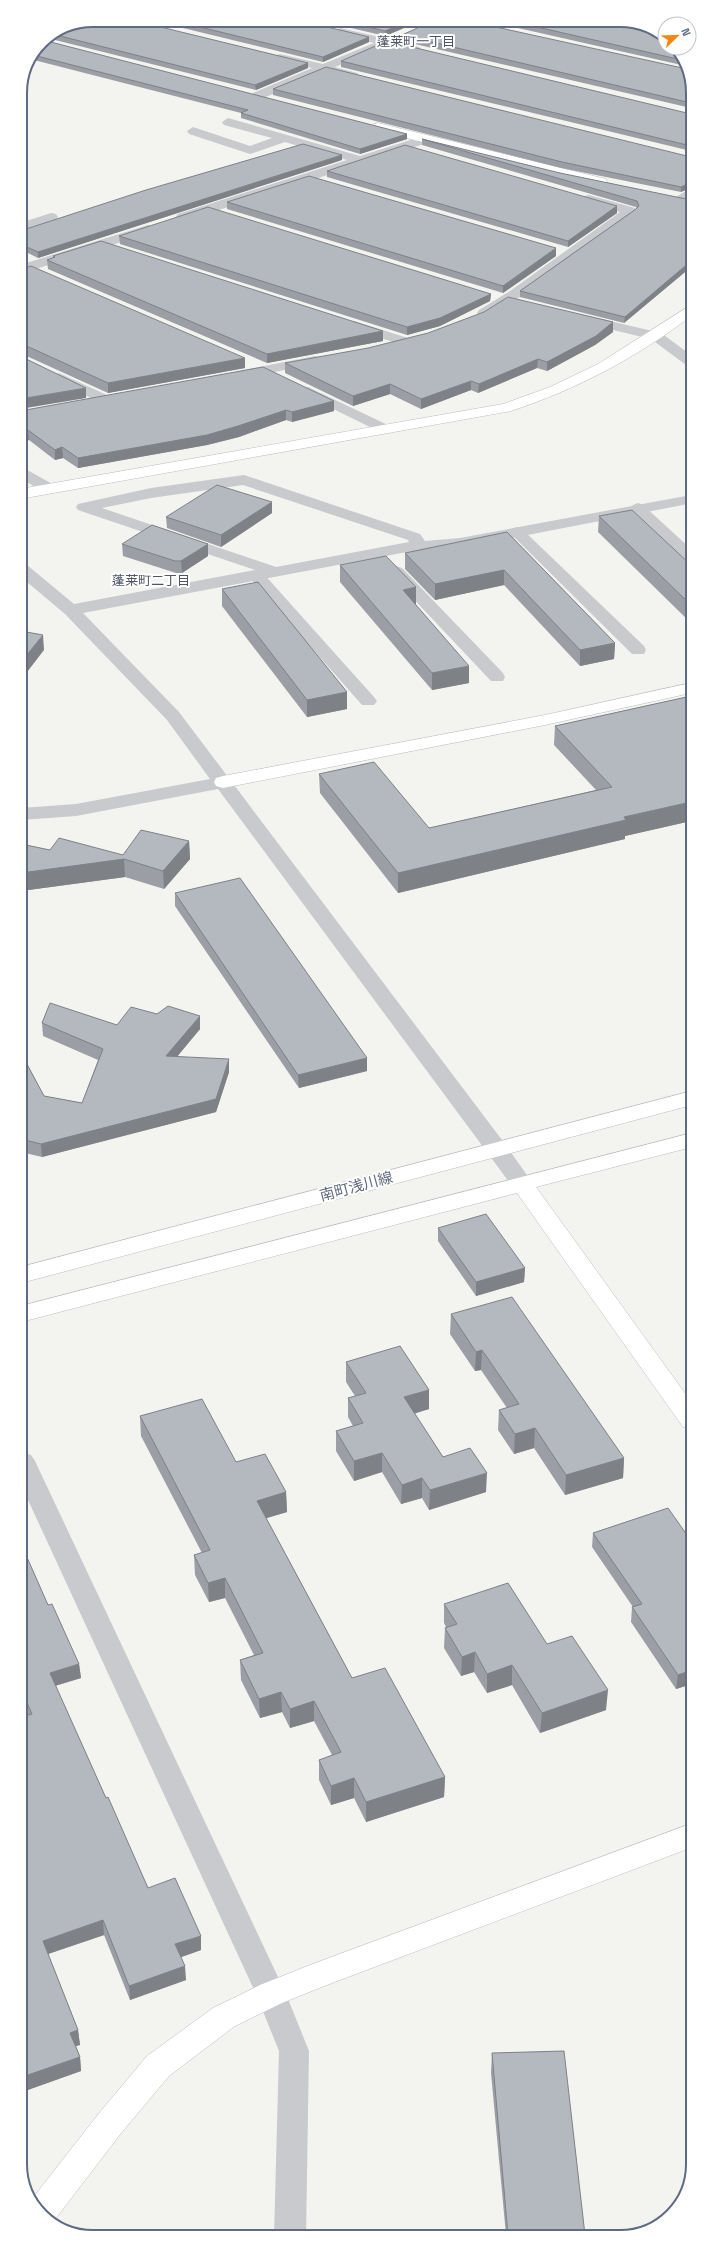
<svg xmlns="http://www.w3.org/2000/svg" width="713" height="2257" font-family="'Space Grotesk','Noto Sans JP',sans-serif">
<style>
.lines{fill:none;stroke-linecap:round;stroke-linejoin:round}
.secondary-casing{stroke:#babcc2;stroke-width:1}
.lane{fill:#c8cace;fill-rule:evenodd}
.street{fill:#c8cace;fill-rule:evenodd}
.secondary{fill:#fff;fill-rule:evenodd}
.wall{fill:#9b9ea4}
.shaded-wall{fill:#7e8186}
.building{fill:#b4b8bf;stroke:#7e8186}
.labels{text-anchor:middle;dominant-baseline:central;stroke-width:4;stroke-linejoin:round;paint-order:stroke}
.far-neighbourhood-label{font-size:13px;fill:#4f5668;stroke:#fff}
.street-label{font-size:15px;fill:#606a83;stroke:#fff}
.rim{fill:none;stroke:#606a83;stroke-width:2}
</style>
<rect width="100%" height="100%" fill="#f3f4ef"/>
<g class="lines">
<!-- secondary casing -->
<g class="secondary-casing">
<g id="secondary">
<path d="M378,123L606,179L607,182L601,186L374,130L372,127L374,124Z"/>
<path d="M691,305V316C636,358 577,389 511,411L20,499V489L503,404L550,387L598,364Z"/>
<path d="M691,683V693L545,725L223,788L216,786L214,782L216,778L223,776L545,715Z"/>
<path d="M692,1091V1105L21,1283V1267Z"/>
<path d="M692,1133V1147L536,1187L692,1403V1430L683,1427L517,1193L21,1322V1306Z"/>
<path d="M693,1823V1847L332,1983L282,2003L235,2026L169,2076L122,2132L53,2222L45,2219L32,2199L100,2112L147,2056L213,2008L260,1985L310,1965Z"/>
</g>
</g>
<!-- lane -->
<g class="lane">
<path d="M638,503L643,505L691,549V562L685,560L633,511L630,508L633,505Z"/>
<path d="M517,527L522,529L644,646L646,650L644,654H632L512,535L509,532L512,529Z"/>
<path d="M396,566L402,568L503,673L505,677L503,681H491L390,574L388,571L390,568Z"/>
<path d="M256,570L262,572L374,697L377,701L374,705H362L250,578L248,575L250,572Z"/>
</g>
<!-- street -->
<g class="street">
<path d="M340,28L384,38H394L395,41L419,47L421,49L415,52L387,46L335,67L357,73L359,75L357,77L353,79L325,72L261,99H253L251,96L253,93L312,68L276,59L274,57L276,55L280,54L323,64L374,43L336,33L334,31Z"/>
<path d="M228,118L360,156L426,135L432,139L430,142L188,220H178L176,217L178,214L347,160L285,142L250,154L189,134L187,131L193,127L250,146L272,138L224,125L222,122Z"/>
<path d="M691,188V197L680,202L674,198Z"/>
<path d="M589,195L635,208L637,211L520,297L489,316H479L477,313L479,310L510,291L620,212L584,202L583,199L584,196Z"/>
<path d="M51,213L56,214L58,217L56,220L20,231V223Z"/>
<path d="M148,225L153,226L155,229L153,232L20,274V265Z"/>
<path d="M584,315L661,333L691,355V366L686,365L651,339L579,322L577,319Z"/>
<path d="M354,321L411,339L413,342L406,346L349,328L347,325Z"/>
<path d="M315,356L320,357L322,360L320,363L238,379L231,375L238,371Z"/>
<path d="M59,373L111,397L113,400L111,403H101L54,380L52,377Z"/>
<path d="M308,387L392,427L395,430L392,433H382L303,394L301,391Z"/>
<path d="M20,466L56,486L58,489L56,492H44L20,478Z"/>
<path d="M244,475L420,534L425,541L460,538L691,495V503L688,504L460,548L407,552L83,613L179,712L505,1144L534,1185L531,1190L523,1192L515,1190L218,789L76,816L21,820V808L76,804L210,779L167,720L65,614L21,577V564L27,565L74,604L255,570L78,510L76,507L78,504L151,488ZM243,485L408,540L409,542L276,567L102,508L151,498Z"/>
<path d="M22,1452L31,1455L35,1461L286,1994L309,2051L306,2236H274L279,2051L256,1994L22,1487Z"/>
</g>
<!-- secondary -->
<use href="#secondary" class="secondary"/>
</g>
<!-- wall -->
<g class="wall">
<path d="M150,20H298L369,42L323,62Z"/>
<path d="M317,20H423L385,36Z"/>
<path d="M483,20H625L674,48L686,66Z"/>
<path d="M65,25L308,63V68L256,90L47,38Z"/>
<path d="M402,35L691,74V108L402,41Z"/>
<path d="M42,41L407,134V139L360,154L241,118V113L30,59Z"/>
<path d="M341,61L691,114V151L341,67Z"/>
<path d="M273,89L691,157L681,192L561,168L273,95Z"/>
<path d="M422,139L560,173L691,200V267L624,323L520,297V291L636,209H637L636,207L422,145Z"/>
<path d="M342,160L38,258L20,249V231Z"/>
<path d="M327,171L617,206V213L568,247L327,177Z"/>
<path d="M227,202L556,256L503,293L227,209Z"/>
<path d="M119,236L491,294L490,301L440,326L407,335L120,244Z"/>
<path d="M53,256L383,331V341L267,363L48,269L47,260L53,258Z"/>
<path d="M20,270L245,368L108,393L20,353Z"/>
<path d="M613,332L595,345L547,371L537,368L478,393L471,390L421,409L390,394L353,406L285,373V363Z"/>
<path d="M334,401V411L292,422L286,420L239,437L207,445L78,468L63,458L55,460L29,440L20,443V411Z"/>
<path d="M272,513L221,547L167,528L166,517Z"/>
<path d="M599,516L691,565V623L598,532Z"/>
<path d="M507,532L615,643L614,659L580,666L504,585L435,600L405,569V553Z"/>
<path d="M122,544L208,556L182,573H176L123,556Z"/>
<path d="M340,565L416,604H415L469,683L432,690L340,582Z"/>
<path d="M222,589L347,692V709L307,717L222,606Z"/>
<path d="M691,696V821L625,836V839L398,893L320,793L319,774L429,828L596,790L554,745L555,726Z"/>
<path d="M189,841L190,859L164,889L125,877L21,891V844L50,850L123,855Z"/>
<path d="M175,893L367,1058V1071L299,1088L175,906Z"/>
<path d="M42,1023L117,1025L200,1029L177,1056L229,1072L216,1112L42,1157L21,1152V1053L44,1096L82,1103L98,1060L43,1036Z"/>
<path d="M438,1228L525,1268L524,1282L476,1296L438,1241Z"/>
<path d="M451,1314L624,1458L623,1478L565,1495L534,1448L514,1454L498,1430L499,1410L507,1408L481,1370L475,1371L450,1334Z"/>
<path d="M346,1362L429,1390V1409L414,1413L443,1457L486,1492L429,1510L422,1498L401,1504L382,1472L354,1481L336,1451V1431L353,1426L348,1417V1398L355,1396L346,1382Z"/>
<path d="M140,1416L236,1462L286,1492L287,1512L266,1518L352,1678L445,1777L444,1797L366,1822L354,1798L331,1805L319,1780V1760L332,1755L314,1721L290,1728L282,1712L260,1718L241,1680L240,1660L254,1655L225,1598L209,1602L195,1575L194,1555L202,1553L141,1436Z"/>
<path d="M593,1533L692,1542V1684L676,1689L631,1622L632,1607H633L592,1547Z"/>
<path d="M22,1546L48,1605L79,1664L81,1678L55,1686L106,1798L148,1888L201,1950L181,1957L186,1980L130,2000L104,1935L48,1954L78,2030L80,2045L76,2046L80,2057L81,2071L22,2092V1717L27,1715L22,1702Z"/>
<path d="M444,1604L547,1644L606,1710L540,1733L512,1685L487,1693L474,1672L461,1676L444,1648L445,1628L446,1627L444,1623Z"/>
<path d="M492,2053L585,2235H506L491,2073Z"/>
</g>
<!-- shaded-wall -->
<g class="shaded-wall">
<path d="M411,20H423L385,36V31Z"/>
<path d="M369,37V42L323,62V57Z"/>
<path d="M308,63V68L256,90L255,85Z"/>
<path d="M407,134V139L360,154V149Z"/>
<path d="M342,155V160L38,258V252Z"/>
<path d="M691,182V188L681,192V187Z"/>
<path d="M617,206V213L568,247V241Z"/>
<path d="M556,248V256L503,293V286Z"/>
<path d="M691,261V267L624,323L625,317Z"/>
<path d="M491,294L490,301L440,326L407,335V327Z"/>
<path d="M613,322V332L595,345L547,371V362Z"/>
<path d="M383,331V341L267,363V354Z"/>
<path d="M245,358V368L108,393V383Z"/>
<path d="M538,359L537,368L478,393L479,384Z"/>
<path d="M471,381V390L421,409V399Z"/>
<path d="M390,384V394L353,406V396Z"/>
<path d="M86,388V398L20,409V399Z"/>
<path d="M334,401V411L292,422V412Z"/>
<path d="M286,410V420L239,437L207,445L78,468V458Z"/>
<path d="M28,430L29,440L20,443V433Z"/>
<path d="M62,447L63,458L55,460V450Z"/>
<path d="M272,502V513L221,547V535Z"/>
<path d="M208,544V556L182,573L181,561Z"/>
<path d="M504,570V585L435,600V584Z"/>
<path d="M416,587V604L402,607L403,590Z"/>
<path d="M43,635L44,650L21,680V662Z"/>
<path d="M615,643L614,659L580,666V650Z"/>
<path d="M469,666V683L432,690V673Z"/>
<path d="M347,692V709L307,717V700Z"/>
<path d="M691,802V821L625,836V839L398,893V873L624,817Z"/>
<path d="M189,841L190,859L164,889L163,871Z"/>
<path d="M124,859L125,877L21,891V873Z"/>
<path d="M200,1016V1029L167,1069L166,1056Z"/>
<path d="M367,1058V1071L299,1088L298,1075Z"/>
<path d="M229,1059V1072L216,1112L42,1157L41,1144Z"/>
<path d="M525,1268L524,1282L476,1296V1282Z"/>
<path d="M482,1350L481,1370L475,1371L476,1352Z"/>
<path d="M429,1390V1409L404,1417V1397Z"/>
<path d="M535,1428L534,1448L514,1454L515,1434Z"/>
<path d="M382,1453V1472L354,1481V1461Z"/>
<path d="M624,1458L623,1478L565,1495L566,1475Z"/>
<path d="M487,1473L486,1492L429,1510L430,1490Z"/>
<path d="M422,1478V1498L401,1504L402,1485Z"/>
<path d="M286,1492L287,1512L257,1521V1501Z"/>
<path d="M225,1578V1598L209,1602L208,1583Z"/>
<path d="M475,1652L474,1672L461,1676L462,1657Z"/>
<path d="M79,1664L81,1678L51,1687L50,1673Z"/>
<path d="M512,1665V1685L487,1693V1674Z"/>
<path d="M692,1670V1684L676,1689L678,1675Z"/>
<path d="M608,1690L606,1710L540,1733L542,1713Z"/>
<path d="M281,1692L282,1712L260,1718L259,1699Z"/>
<path d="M314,1701V1721L290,1728V1709Z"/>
<path d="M445,1777L444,1797L366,1822V1802Z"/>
<path d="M354,1778V1798L331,1805V1786Z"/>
<path d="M103,1920L104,1935L45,1955L43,1941Z"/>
<path d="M201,1936V1950L176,1959L175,1944Z"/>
<path d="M185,1966L186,1980L130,2000L129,1986Z"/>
<path d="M78,2030L80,2045L72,2047L70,2033Z"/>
<path d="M80,2057L81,2071L22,2092V2077Z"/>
</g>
<!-- building -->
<g class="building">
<path d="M93,20H132L308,63L255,85L52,34L65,25Z"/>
<path d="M171,20H298L369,37L323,57Z"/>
<path d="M338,20H411L385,31Z"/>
<path d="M435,20H464L687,69L691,74V103L402,35Z"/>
<path d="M506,20H625L665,37V48H674L682,60Z"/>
<path d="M43,40L407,134L360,149L241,113L248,110L33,55L42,41Z"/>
<path d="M387,41L691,114V146L341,61Z"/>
<path d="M326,67L691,157V182L681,187L562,162L273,89Z"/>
<path d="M422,139L560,173L691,200V261L625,317L520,291L636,209L639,206L637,201Z"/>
<path d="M303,144L342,155L38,252L20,244V231L146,190Z"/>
<path d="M405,145L617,206L568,241L327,171Z"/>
<path d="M309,176L556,248L503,286L227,202Z"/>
<path d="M208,207L491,294L440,318L407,327L119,236Z"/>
<path d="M101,241L383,331L267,354L47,260L55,257L53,256Z"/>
<path d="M31,266L245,358L108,383L20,343V270Z"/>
<path d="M508,297L613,322L596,336L547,362L538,359L479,384L471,381L421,399L390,384L353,396L285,363L368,348L428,333L484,312Z"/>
<path d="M20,356L86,388L20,399Z"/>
<path d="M263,367L334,401L292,412L286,410L238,426L207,435L78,458L62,447L55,450L28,430L20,433V411Z"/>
<path d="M217,485L272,502L221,535L166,517Z"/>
<path d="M632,510L691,565V605L599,516Z"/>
<path d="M152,525L208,544L181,561H175L122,544Z"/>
<path d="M507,532L615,643L580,650L504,570L435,584L405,553Z"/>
<path d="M386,556L416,587L403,590L469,666L432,673L340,565Z"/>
<path d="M258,582L347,692L307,700L222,589Z"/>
<path d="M21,631L43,635L21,662Z"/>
<path d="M691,696V802L624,817L626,820L398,873L319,774L374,762L429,828L612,787L555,726Z"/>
<path d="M141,830L189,841L163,871L124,859L21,873V844L50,850L59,838L123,855Z"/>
<path d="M240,878L367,1058L298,1075L175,893Z"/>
<path d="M50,1003L117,1025L131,1007L157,1014L168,1006L200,1016L166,1056L229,1059L216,1099L41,1144L21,1139V1053L44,1096L82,1103L103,1049L42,1023Z"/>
<path d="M486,1214L525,1268L476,1282L438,1228Z"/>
<path d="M512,1297L624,1458L566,1475L535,1428L515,1434L499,1410L519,1404L482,1350L476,1352L451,1314Z"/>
<path d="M400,1346L429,1390L404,1397L443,1457L470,1448L487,1473L430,1490L422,1478L402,1485L382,1453L354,1461L336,1431L363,1423L348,1398L366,1393L346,1362Z"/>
<path d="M202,1399L236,1462L265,1454L286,1492L257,1501L352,1678L385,1668L445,1777L366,1802L354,1778L331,1786L319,1760L341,1752L314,1701L290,1709L281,1692L259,1699L240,1660L263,1653L225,1578L208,1583L194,1555L210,1550L140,1416Z"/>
<path d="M668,1508L692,1542V1670L678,1675L632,1607L642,1604L593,1533Z"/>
<path d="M22,1546L48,1605L52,1604L79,1664L50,1673L106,1798L108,1797L148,1888L175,1878L201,1936L175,1944L185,1966L129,1986L103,1920L43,1941L78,2030L70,2033L80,2057L22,2077V1717L32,1714L22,1691Z"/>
<path d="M508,1583L547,1644L572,1636L608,1690L542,1713L512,1665L487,1674L475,1652L462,1657L445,1628L457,1624L444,1604Z"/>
<path d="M564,2051L585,2235H508L492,2053Z"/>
</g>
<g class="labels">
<!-- far-neighbourhood labels -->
<g class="far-neighbourhood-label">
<text x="416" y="41">蓬莱町一丁目</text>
<text x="151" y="580">蓬莱町二丁目</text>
</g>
<!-- street labels -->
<g class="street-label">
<text transform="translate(356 1186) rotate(-15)">南町浅川線</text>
</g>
</g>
<!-- crop -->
<path d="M0 0H713V2257H0ZM93 27H620A66 66 0 0 1 686 93V2164A66 66 0 0 1 620 2230H93A66 66 0 0 1 27 2164V93A66 66 0 0 1 93 27Z" fill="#fff" fill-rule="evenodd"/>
<path class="rim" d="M93 27H620A66 66 0 0 1 686 93V2164A66 66 0 0 1 620 2230H93A66 66 0 0 1 27 2164V93A66 66 0 0 1 93 27Z"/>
<!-- north arrow -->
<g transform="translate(677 36) rotate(67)"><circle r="19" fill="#ffffff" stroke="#bfc3cd"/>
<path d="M0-3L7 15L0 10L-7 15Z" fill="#f38711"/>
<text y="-6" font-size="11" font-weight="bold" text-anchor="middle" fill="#606a83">N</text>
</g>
</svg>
